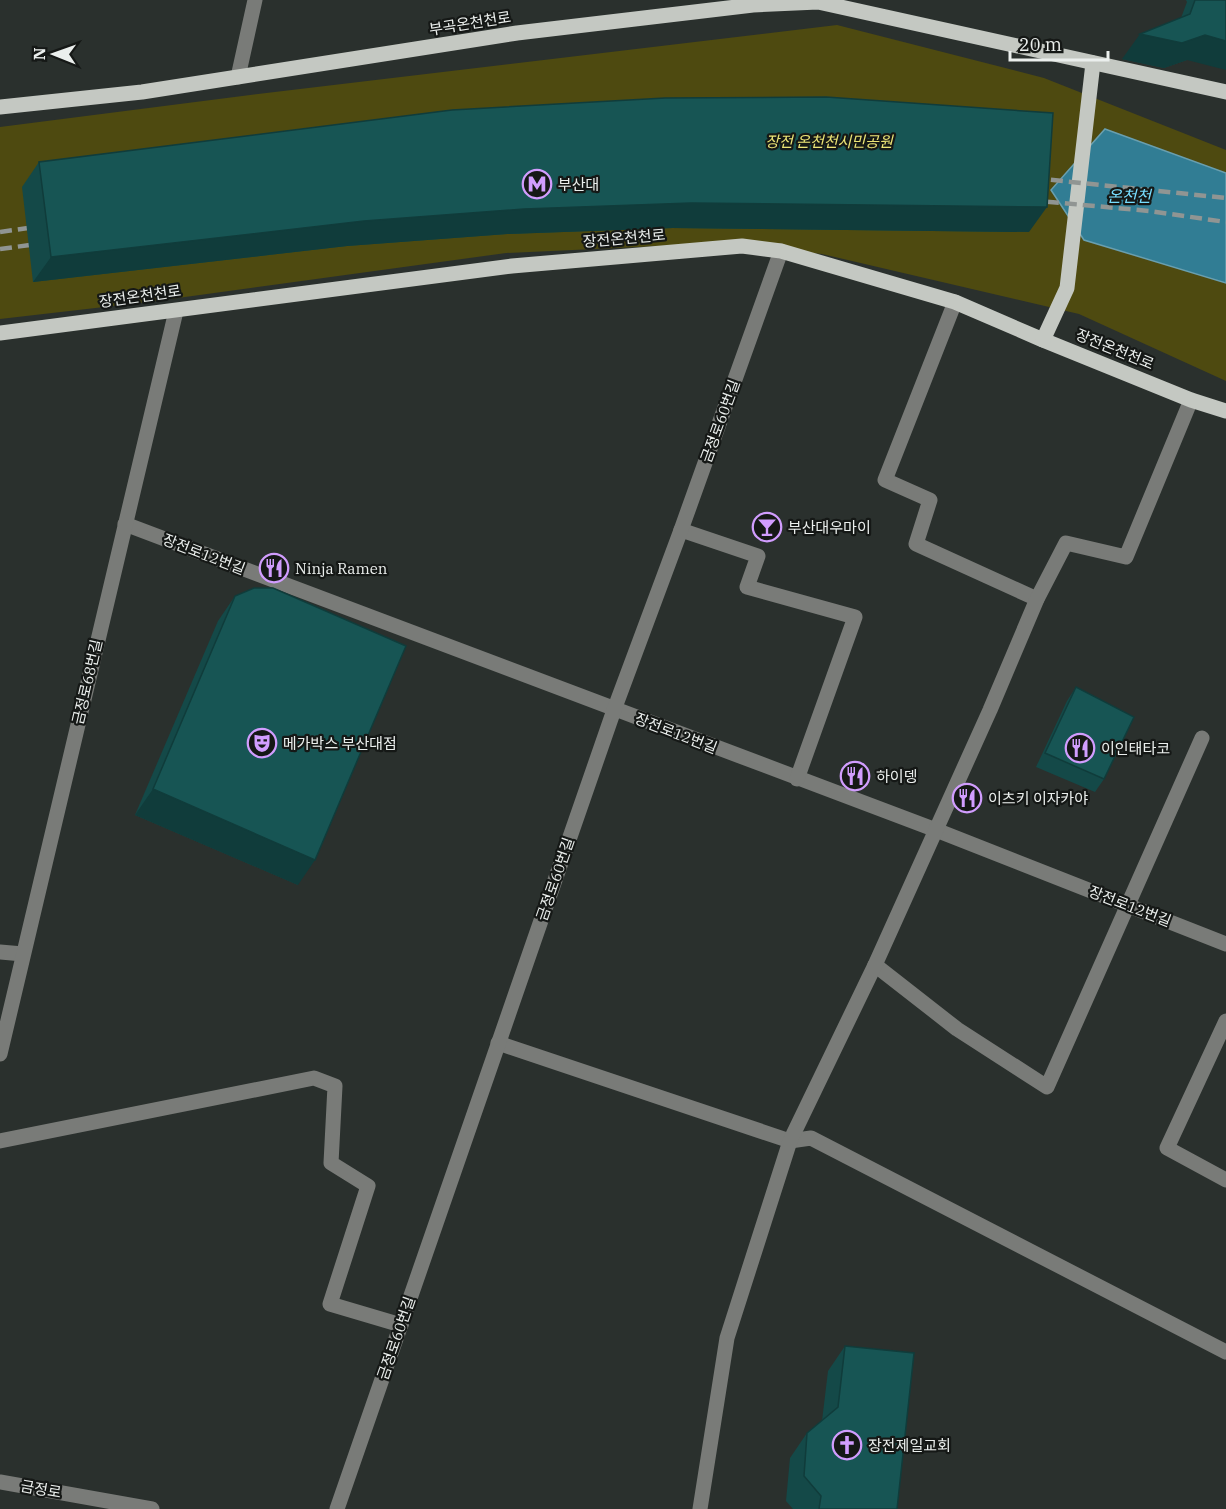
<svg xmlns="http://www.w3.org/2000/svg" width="1226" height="1509" font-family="'IBM Plex Serif','Noto Sans KR',serif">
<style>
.green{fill:#4e4a10}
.water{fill:#317d94;stroke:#699faf;stroke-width:1.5}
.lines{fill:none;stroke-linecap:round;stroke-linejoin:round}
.minor{stroke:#797b78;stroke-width:15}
.major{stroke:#c4c8c2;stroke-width:15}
.rail{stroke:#909593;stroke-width:4.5;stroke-dasharray:12 6;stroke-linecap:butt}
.wall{fill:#144948}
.shaded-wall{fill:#103c3b}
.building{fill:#175554;stroke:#103c3b;stroke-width:1.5}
.labels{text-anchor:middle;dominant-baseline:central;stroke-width:4.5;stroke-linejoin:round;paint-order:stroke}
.street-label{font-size:15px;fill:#ebefed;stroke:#151816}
.park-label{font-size:15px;font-style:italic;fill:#ebe476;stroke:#151816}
.poi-label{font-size:15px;fill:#ebefed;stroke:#151816;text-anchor:start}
.water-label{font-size:16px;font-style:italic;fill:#77ddfe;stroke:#151816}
</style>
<rect width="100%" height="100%" fill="#2a302d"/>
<!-- green -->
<path class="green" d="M837,25L1044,78L1226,150V381L1079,314L822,254L724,243L506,253L156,301L0,319V127L258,94Z"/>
<!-- water -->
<path class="water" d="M1105,129L1226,173V283L1084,240L1051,190Z"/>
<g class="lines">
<!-- minor -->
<g class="minor">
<path d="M238,77L255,0"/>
<path d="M955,302L885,480L930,500L916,544L1037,599"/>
<path d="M125,524L936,830L1226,944"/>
<path d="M681,530L758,556L747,587L855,617L797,779"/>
<path d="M0,952L23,954"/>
<path d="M875,965L957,1029L1047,1087L1202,738"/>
<path d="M1226,1021L1167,1148L1226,1180"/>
<path d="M498,1043L790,1141L811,1138L1226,1352"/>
<path d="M0,1054L176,311"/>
<path d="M0,1141L314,1078L335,1086L331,1163L368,1186L330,1304L401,1325"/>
<path d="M0,1482L152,1509"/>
<path d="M337,1509L614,710L681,530L781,251"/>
<path d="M700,1509L727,1338L790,1141L875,965L990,710L1037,599L1066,543L1126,557L1191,400"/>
</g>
<!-- major -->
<g class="major">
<path d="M0,107L142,92L517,33L753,5L818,2L1226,92"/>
<path d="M0,333L512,266L742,246L781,251L955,302L1043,340L1191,400L1226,411"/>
<path d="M1043,340L1067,288L1093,63"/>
</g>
<!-- rail -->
<g class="rail">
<path d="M1033,178L1226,198"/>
<path d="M1029,200L1149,211L1226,222"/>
<path d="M0,232L42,226"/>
<path d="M0,249L45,243"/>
</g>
</g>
<!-- wall -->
<g class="wall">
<path d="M1186,0H1226L1187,60L1164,68L1122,59L1181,18L1187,2Z"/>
<path d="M39,162L1029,232L673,228L507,234L347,246L33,282L22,187Z"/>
<path d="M235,596L298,885L135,815L218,621Z"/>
<path d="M1076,687L1104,779L1095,792L1036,767L1067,701Z"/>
<path d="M845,1346L897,1509H793L786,1501L790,1458L807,1433L822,1421L828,1371Z"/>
</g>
<!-- shaded-wall -->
<g class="shaded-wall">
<path d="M1140,34L1205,35L1226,41V70L1187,60L1164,68L1122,59Z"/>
<path d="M691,203L1047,207L1029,232L673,228L507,234L347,246L33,282L51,257L364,221L524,209Z"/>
<path d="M153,789L315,860L298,885L135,815Z"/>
</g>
<!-- building -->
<g class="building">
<path d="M1195,0H1226V41L1205,35L1182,43L1140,34L1190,14Z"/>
<path d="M826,97L1053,113L1047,207L691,203L524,209L364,221L51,257L39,162L452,110L665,98Z"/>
<path d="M254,588H273L406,646L315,860L153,789L235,596Z"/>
<path d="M1076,687L1134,717L1104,779L1045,753Z"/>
<path d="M845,1346L914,1353L897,1509H819L821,1496L804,1476L807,1433L838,1407Z"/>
</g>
<!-- icons -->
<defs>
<g id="metro-ring" transform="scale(1.5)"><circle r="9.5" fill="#151816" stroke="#d19dfe" stroke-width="1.5"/><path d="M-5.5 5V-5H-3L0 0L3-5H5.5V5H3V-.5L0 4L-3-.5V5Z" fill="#d19dfe"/></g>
<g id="bar-ring" transform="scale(1.5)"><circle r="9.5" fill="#151816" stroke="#d19dfe" stroke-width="1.5"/><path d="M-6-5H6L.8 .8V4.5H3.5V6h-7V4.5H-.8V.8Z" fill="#d19dfe"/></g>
<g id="restaurant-ring" transform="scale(1.5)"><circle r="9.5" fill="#151816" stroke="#d19dfe" stroke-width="1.5"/><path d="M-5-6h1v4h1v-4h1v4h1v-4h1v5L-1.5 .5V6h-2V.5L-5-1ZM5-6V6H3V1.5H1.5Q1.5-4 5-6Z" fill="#d19dfe"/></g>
<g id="theatre-ring" transform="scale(1.5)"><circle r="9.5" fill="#151816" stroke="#d19dfe" stroke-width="1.5"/><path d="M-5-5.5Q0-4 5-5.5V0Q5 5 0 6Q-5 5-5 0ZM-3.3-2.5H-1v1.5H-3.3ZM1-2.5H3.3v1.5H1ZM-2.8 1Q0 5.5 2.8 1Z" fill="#d19dfe"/></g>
<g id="church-ring" transform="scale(1.5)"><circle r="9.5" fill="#151816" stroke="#d19dfe" stroke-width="1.5"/><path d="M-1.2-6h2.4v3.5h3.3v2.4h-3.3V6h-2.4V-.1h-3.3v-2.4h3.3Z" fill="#d19dfe"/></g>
</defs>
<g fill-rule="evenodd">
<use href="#metro-ring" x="537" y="184"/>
<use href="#bar-ring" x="767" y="527"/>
<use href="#restaurant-ring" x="274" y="568"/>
<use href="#theatre-ring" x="262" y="743"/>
<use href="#restaurant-ring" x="1080" y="748"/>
<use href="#restaurant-ring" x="855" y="776"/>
<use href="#restaurant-ring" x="967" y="798"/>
<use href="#church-ring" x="847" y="1445"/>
</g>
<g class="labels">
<!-- street labels -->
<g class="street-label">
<text transform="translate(470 23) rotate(-9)">부곡온천천로</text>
<text transform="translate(624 238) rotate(-5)">장전온천천로</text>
<text transform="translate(140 296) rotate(-8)">장전온천천로</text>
<text transform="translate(1115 349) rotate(22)">장전온천천로</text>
<text transform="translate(720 421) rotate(-70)">금정로60번길</text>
<text transform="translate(204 554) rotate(21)">장전로12번길</text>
<text transform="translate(87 682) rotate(-77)">금정로68번길</text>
<text transform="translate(676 733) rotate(21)">장전로12번길</text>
<text transform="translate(555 879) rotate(-71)">금정로60번길</text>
<text transform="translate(1130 906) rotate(21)">장전로12번길</text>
<text transform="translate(396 1338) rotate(-71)">금정로60번길</text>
<text transform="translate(41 1489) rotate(10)">금정로</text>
</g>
<!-- park labels -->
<g class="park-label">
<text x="829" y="141">장전 온천천시민공원</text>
</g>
<!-- poi labels -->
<g class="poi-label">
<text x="558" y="184">부산대</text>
<text x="788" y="527">부산대우마이</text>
<text x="295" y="568">Ninja Ramen</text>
<text x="283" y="743">메가박스 부산대점</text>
<text x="1101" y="748">이인태타코</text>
<text x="876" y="776">하이뎅</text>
<text x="988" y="798">이츠키 이자카야</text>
<text x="868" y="1445">장전제일교회</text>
</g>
<!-- water labels -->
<g class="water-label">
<text x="1129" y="196">온천천</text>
</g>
</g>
<!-- north arrow -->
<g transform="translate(54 54) rotate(271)" stroke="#151816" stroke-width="4.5" paint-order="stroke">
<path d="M0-4.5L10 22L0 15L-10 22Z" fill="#ebefed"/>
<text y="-9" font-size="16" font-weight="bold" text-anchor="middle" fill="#ebefed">N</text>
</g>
<!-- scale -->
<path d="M1010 51v9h98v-9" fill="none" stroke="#ebefed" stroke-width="3"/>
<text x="1019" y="51" font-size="18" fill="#ebefed" stroke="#151816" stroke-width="4.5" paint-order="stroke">20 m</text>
</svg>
